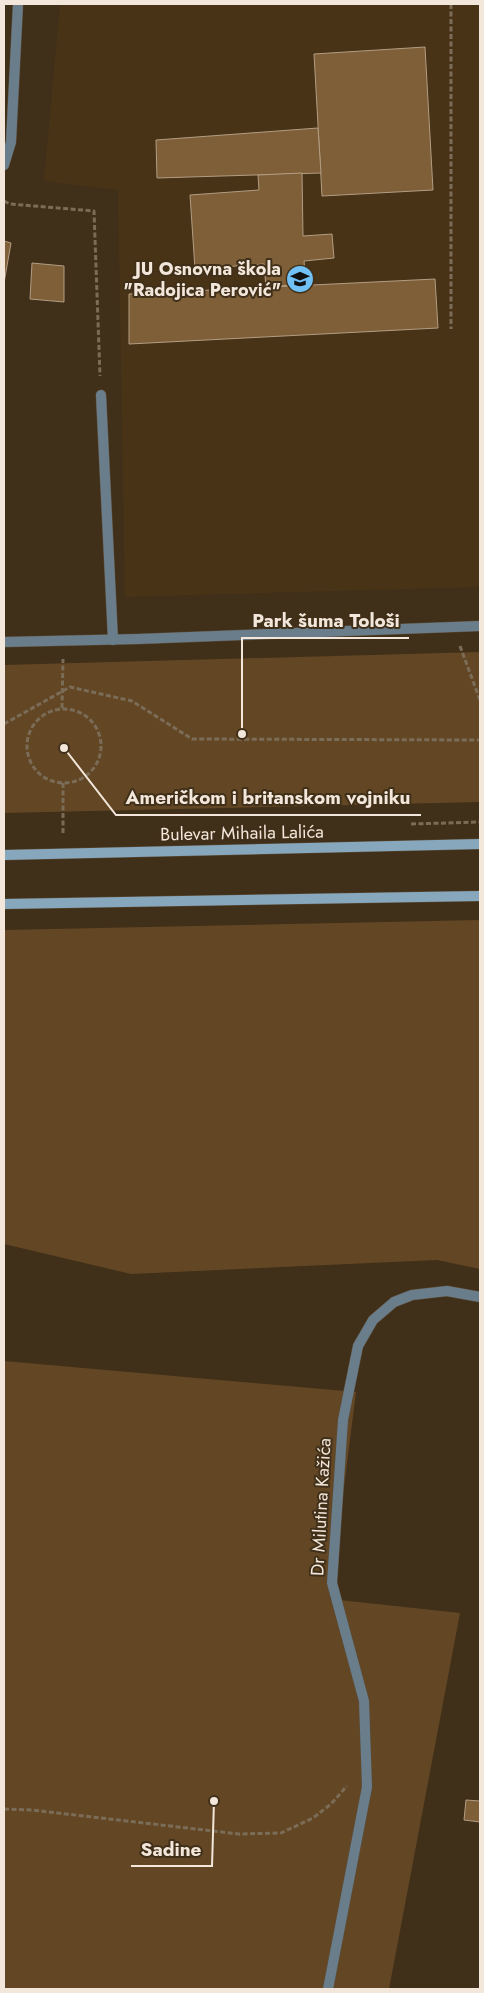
<svg xmlns="http://www.w3.org/2000/svg" width="484" height="1993" font-family="Jost,sans-serif">
<style>
.built{fill:#493317}
.green{fill:#634724}
.building{fill:#7f5f37;stroke:#b29d84}
.lines{fill:none;stroke-linecap:round;stroke-linejoin:round}
.service-casing{stroke:#5c4c38;stroke-width:11}
.minor-casing{stroke:#5c4c38;stroke-width:11}
.secondary-casing{stroke:#5c4c38;stroke-width:11}
.path{stroke:#7b6c58;stroke-width:3;stroke-dasharray:5 2.5;stroke-linecap:butt}
.service{stroke:#697d8b;stroke-width:10}
.minor{stroke:#697d8b;stroke-width:10}
.secondary{stroke:#87a7bd;stroke-width:10}
.labels{text-anchor:middle;dominant-baseline:central;stroke-width:4;stroke-linejoin:round;paint-order:stroke}
.poi-label{font-size:18px;font-weight:bold;fill:#f2e7da;stroke:#402f19;text-anchor:end}
.street-label{font-size:18px;fill:#f2e7da;stroke:#402f19}
.leader{fill:none;stroke:#f2e7da;stroke-width:2}
.callout-dot{fill:#f2e7da;stroke:#402f19;stroke-width:2}
.callout-label{font-size:19px;text-anchor:middle;font-weight:bold;fill:#f2e7da;stroke:#402f19;stroke-width:4;stroke-linejoin:round;paint-order:stroke}
</style>
<rect width="100%" height="100%" fill="#402f19"/>
<!-- built -->
<path class="built" d="M60,4H480V587L125,597L118,190L44,181Z"/>
<!-- green -->
<g class="green">
<path d="M480,652V802L4,813V665Z"/>
<path d="M480,920V1269L437,1260L131,1274L4,1244V930Z"/>
<path d="M4,1361L356,1392L330,1599L460,1613L389,1989H4Z"/>
</g>
<!-- building -->
<g class="building">
<path d="M425,47L433,190L322,196L314,54Z"/>
<path d="M318,128L321,173L157,178L156,140Z"/>
<path d="M302,173L303,236L332,234L334,258L304,261L306,284L266,287L264,264L195,269L190,195L259,190L258,175Z"/>
<path d="M4,241L11,243L4,283Z"/>
<path d="M32,263L64,266V302L30,299Z"/>
<path d="M435,279L438,328L129,344V294Z"/>
<path d="M466,1800L480,1801V1822L464,1820Z"/>
</g>
<g class="lines">
<!-- service casing -->
<g class="service-casing">
<g id="service">
<path d="M101,395L113,640"/>
<path d="M328,1989L367,1787L364,1701L332,1583L343,1420L358,1346L373,1320L394,1302L412,1295L447,1291L480,1297"/>
</g>
</g>
<!-- minor casing -->
<g class="minor-casing">
<g id="minor">
<path d="M4,165L11,142L18,4"/>
<path d="M4,642L138,639L480,626"/>
</g>
</g>
<!-- secondary casing -->
<g class="secondary-casing">
<g id="secondary">
<path d="M4,855L480,844"/>
<path d="M4,904L480,896"/>
</g>
</g>
<!-- path -->
<g class="path">
<path d="M451,4V329"/>
<path d="M4,201L10,204L94,211L100,376"/>
<path d="M460,646L480,700"/>
<path d="M62,708L63,659"/>
<circle cx="64" cy="746" r="37"/>
<path d="M4,724L70,687L132,701L192,739L480,740"/>
<path d="M63,783V835"/>
<path d="M411,824L480,822"/>
<path d="M4,1809L32,1810L239,1834L281,1833L313,1818L331,1804L347,1786"/>
</g>
<!-- service -->
<use href="#service" class="service"/>
<!-- minor -->
<use href="#minor" class="minor"/>
<!-- secondary -->
<use href="#secondary" class="secondary"/>
</g>
<!-- icons -->
<defs>
<g id="school-disc" transform="scale(1.4375)"><circle r="9.5" fill="#71c1f4" stroke="#402f19"/><path d="M0-5L7-2L0 1L-7-2ZM-4 1L0 2.5L4 1V4Q0 6-4 4Z" fill="#111"/></g>
</defs>
<g fill-rule="evenodd">
<use href="#school-disc" x="300" y="279"/>
</g>
<g class="labels">
<!-- poi labels -->
<g class="poi-label">
<text x="281" y="269">JU Osnovna škola<tspan x="281" dy="21">"Radojica Perović"</tspan></text>
</g>
<!-- street labels -->
<g class="street-label">
<text transform="translate(242 833) rotate(-1)">Bulevar Mihaila Lalića</text>
<text transform="translate(321 1507) rotate(-87)">Dr Milutina Kažića</text>
</g>
</g>
<!-- callouts -->
<path class="leader" d="M242 734L242 638H409M64 748L116 815H421M214 1801L212 1866H131"/>
<g class="callout-dot">
<circle cx="242" cy="734" r="5"/>
<circle cx="64" cy="748" r="5"/>
<circle cx="214" cy="1801" r="5"/>
</g>
<g class="callout-label">
<text x="326" y="627">Park šuma Tološi</text>
<text x="268" y="804">Američkom i britanskom vojniku</text>
<text x="171" y="1856">Sadine</text>
</g>
<!-- border -->
<rect width="484" height="1993" fill="none" stroke="#f2e7da" stroke-width="10"/>
</svg>
